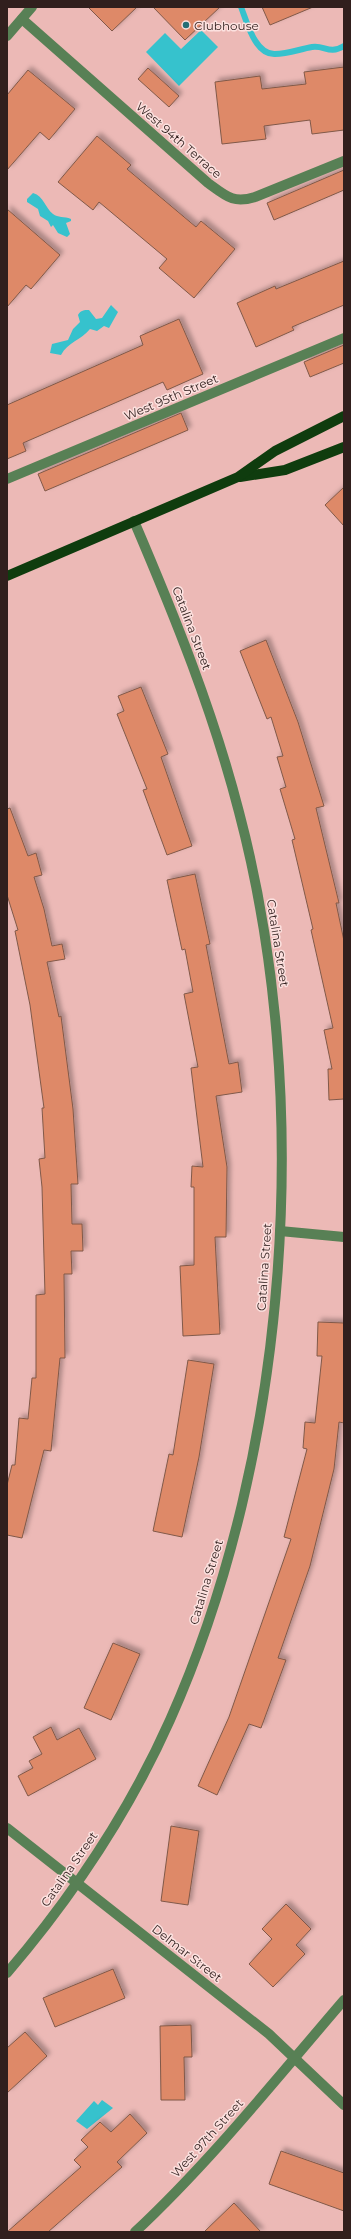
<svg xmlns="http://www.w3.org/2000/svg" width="351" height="2239" font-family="Montserrat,sans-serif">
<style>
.water{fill:#36c2cd}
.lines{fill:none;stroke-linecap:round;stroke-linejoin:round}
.stream{stroke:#36c2cd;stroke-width:6}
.building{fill:#de8967;stroke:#815949;filter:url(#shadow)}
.minor{stroke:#588055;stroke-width:10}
.major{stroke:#0f3c0e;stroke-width:10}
.poi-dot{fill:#246f75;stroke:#fce1df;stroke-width:1.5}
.labels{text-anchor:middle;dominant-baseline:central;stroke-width:3;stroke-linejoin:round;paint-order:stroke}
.poi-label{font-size:12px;fill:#311f1d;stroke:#fce1df;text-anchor:start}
.street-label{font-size:12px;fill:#311f1d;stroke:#fce1df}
</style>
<defs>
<filter id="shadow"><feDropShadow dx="3.5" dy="-3.5" stdDeviation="2" flood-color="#0004"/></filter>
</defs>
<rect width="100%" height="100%" fill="#ecb9b6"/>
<!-- water -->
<g class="water">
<path d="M201,30L218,47L179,86L146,52L165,33L181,49Z"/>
<path d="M33,193C44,196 45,208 53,214C58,218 64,216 71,219V221L66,223L70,234L67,237L58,233L53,225L51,227L48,221L40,216L38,209L27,202V199Z"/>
<path d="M111,305L118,312L109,328L104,326L97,331L90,329C81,340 68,342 61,355L50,353L52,344L68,340L73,329L80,322L78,315C81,310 84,310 89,310L96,319L102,318Z"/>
<path d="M102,2100L113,2108L87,2129L76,2121L94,2101L98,2105Z"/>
</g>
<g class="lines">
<!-- stream -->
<path class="stream" d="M241,7C247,22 255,55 275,54C288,54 300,49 312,47C325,45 329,55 344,46"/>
</g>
<!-- building -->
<g class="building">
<path d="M88,7H137L112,31Z"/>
<path d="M153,7H220L185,40Z"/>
<path d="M262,7H313L270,25Z"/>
<path d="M344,67V130L312,134L310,120L264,126L266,139L222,144L215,82L260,76L262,89L306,84L304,72Z"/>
<path d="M148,68L179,96L169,107L138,79Z"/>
<path d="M28,70L75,109L49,140L40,132L7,170V95Z"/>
<path d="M97,136L131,165L127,169L196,227L201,221L235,249L194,298L159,268L167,259L99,202L93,210L58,182Z"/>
<path d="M344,170V190L274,220L267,203Z"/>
<path d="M7,209L60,255L31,289L26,285L7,307Z"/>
<path d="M344,261V305L292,327L294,330L256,347L237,303L275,286L276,289Z"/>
<path d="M179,319L203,374L167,390L163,382L23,443L26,451L7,459V405L143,345L140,336Z"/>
<path d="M344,345V363L310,377L304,362Z"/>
<path d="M181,413L188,430L45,491L38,474Z"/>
<path d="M344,487V526L325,505Z"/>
<path d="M266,640L298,722L324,806L316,808L339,903H336L344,941V1099L329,1100L328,1069H332L324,1030L333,1028L311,930L313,929L292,840L295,839L280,789L286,787L277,757L283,756L271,717L267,719L240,651Z"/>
<path d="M141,687L168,754L161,757L192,846L167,855L143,790L147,789L117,714L124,711L118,696Z"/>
<path d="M10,808L28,856L36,853L42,875L34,877L44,909L52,946L62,944L65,959L47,962L59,1017L61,1016L73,1109L78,1184H71L72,1224H82L83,1251H71L72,1274H64L65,1358H60L51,1451L44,1450L22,1538L7,1535V1485L12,1465H15L19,1418L28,1419L32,1378H36V1295L45,1294L42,1187L39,1159L45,1158L42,1108H44L30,1005L15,931L18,930L7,895V809Z"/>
<path d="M195,874L210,944L206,945L229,1064L238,1062L242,1092L216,1096L227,1167L226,1237H215L220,1334L183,1336L180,1266L194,1265V1187H191L192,1166L203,1167L191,1068L198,1067L184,994L193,992L185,949L182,950L167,880Z"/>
<path d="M318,1322L344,1323V1423L339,1422L334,1469L310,1566L278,1658L286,1660L261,1728L249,1724L217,1795L198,1786L229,1717L291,1539L284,1537L307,1449L303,1448L305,1422L315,1423L322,1356H317Z"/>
<path d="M188,1360L214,1364L199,1457L182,1537L153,1531L169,1454L173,1455Z"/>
<path d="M113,1643L140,1654L111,1720L84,1708Z"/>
<path d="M51,1727L57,1740L79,1728L96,1759L28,1796L18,1776L33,1768L29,1761L42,1754L33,1737Z"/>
<path d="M171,1826L199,1831L188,1905L161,1901Z"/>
<path d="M286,1904L311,1929L296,1945L305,1954L273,1987L249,1964L272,1939L262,1929Z"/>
<path d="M113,1969L125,1998L55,2027L43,1998Z"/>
<path d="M191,2025L192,2057H184L185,2100H161L160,2026Z"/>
<path d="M25,2032L47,2056L7,2093V2048Z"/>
<path d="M130,2114L147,2133L117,2162L122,2167L48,2232H7L81,2167L74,2160L88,2147L81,2140L100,2122L111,2132Z"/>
<path d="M281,2151L344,2173V2211L269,2184Z"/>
<path d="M234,2203L261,2232H204Z"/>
</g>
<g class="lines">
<!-- minor -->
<g class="minor">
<path d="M22,19L208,183C226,196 233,204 255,197L344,161"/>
<path d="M7,36L32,7"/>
<path d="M7,479L344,338"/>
<path d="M280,1231L344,1237"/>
<path d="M7,1828L269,2034L344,2105"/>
<path d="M7,1973C72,1897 129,1812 170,1720C290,1451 314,1096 239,812C213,711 175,617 134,521"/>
<path d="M135,2232C211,2161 276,2079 344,2000"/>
</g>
<!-- major -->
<g class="major">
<path d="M240,477L285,470L344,447"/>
<path d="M7,576L238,477L275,451L344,416"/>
</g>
</g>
<!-- markers -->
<circle class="poi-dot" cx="186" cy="25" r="4"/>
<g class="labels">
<!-- poi labels -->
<g class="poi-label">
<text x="194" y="25">Clubhouse</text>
</g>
<!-- street labels -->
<g class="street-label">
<text transform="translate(179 140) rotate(41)">West 94th Terrace</text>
<text transform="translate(171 397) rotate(-23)">West 95th Street</text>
<text transform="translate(192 628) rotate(69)">Catalina Street</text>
<text transform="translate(278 943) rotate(81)">Catalina Street</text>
<text transform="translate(264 1267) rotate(-86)">Catalina Street</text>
<text transform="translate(206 1582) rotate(-73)">Catalina Street</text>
<text transform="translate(69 1869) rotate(-55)">Catalina Street</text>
<text transform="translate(187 1953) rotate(38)">Delmar Street</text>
<text transform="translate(207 2138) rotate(-48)">West 97th Street</text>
</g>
</g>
<!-- border -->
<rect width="351" height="2239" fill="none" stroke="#311f1d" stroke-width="16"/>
</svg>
